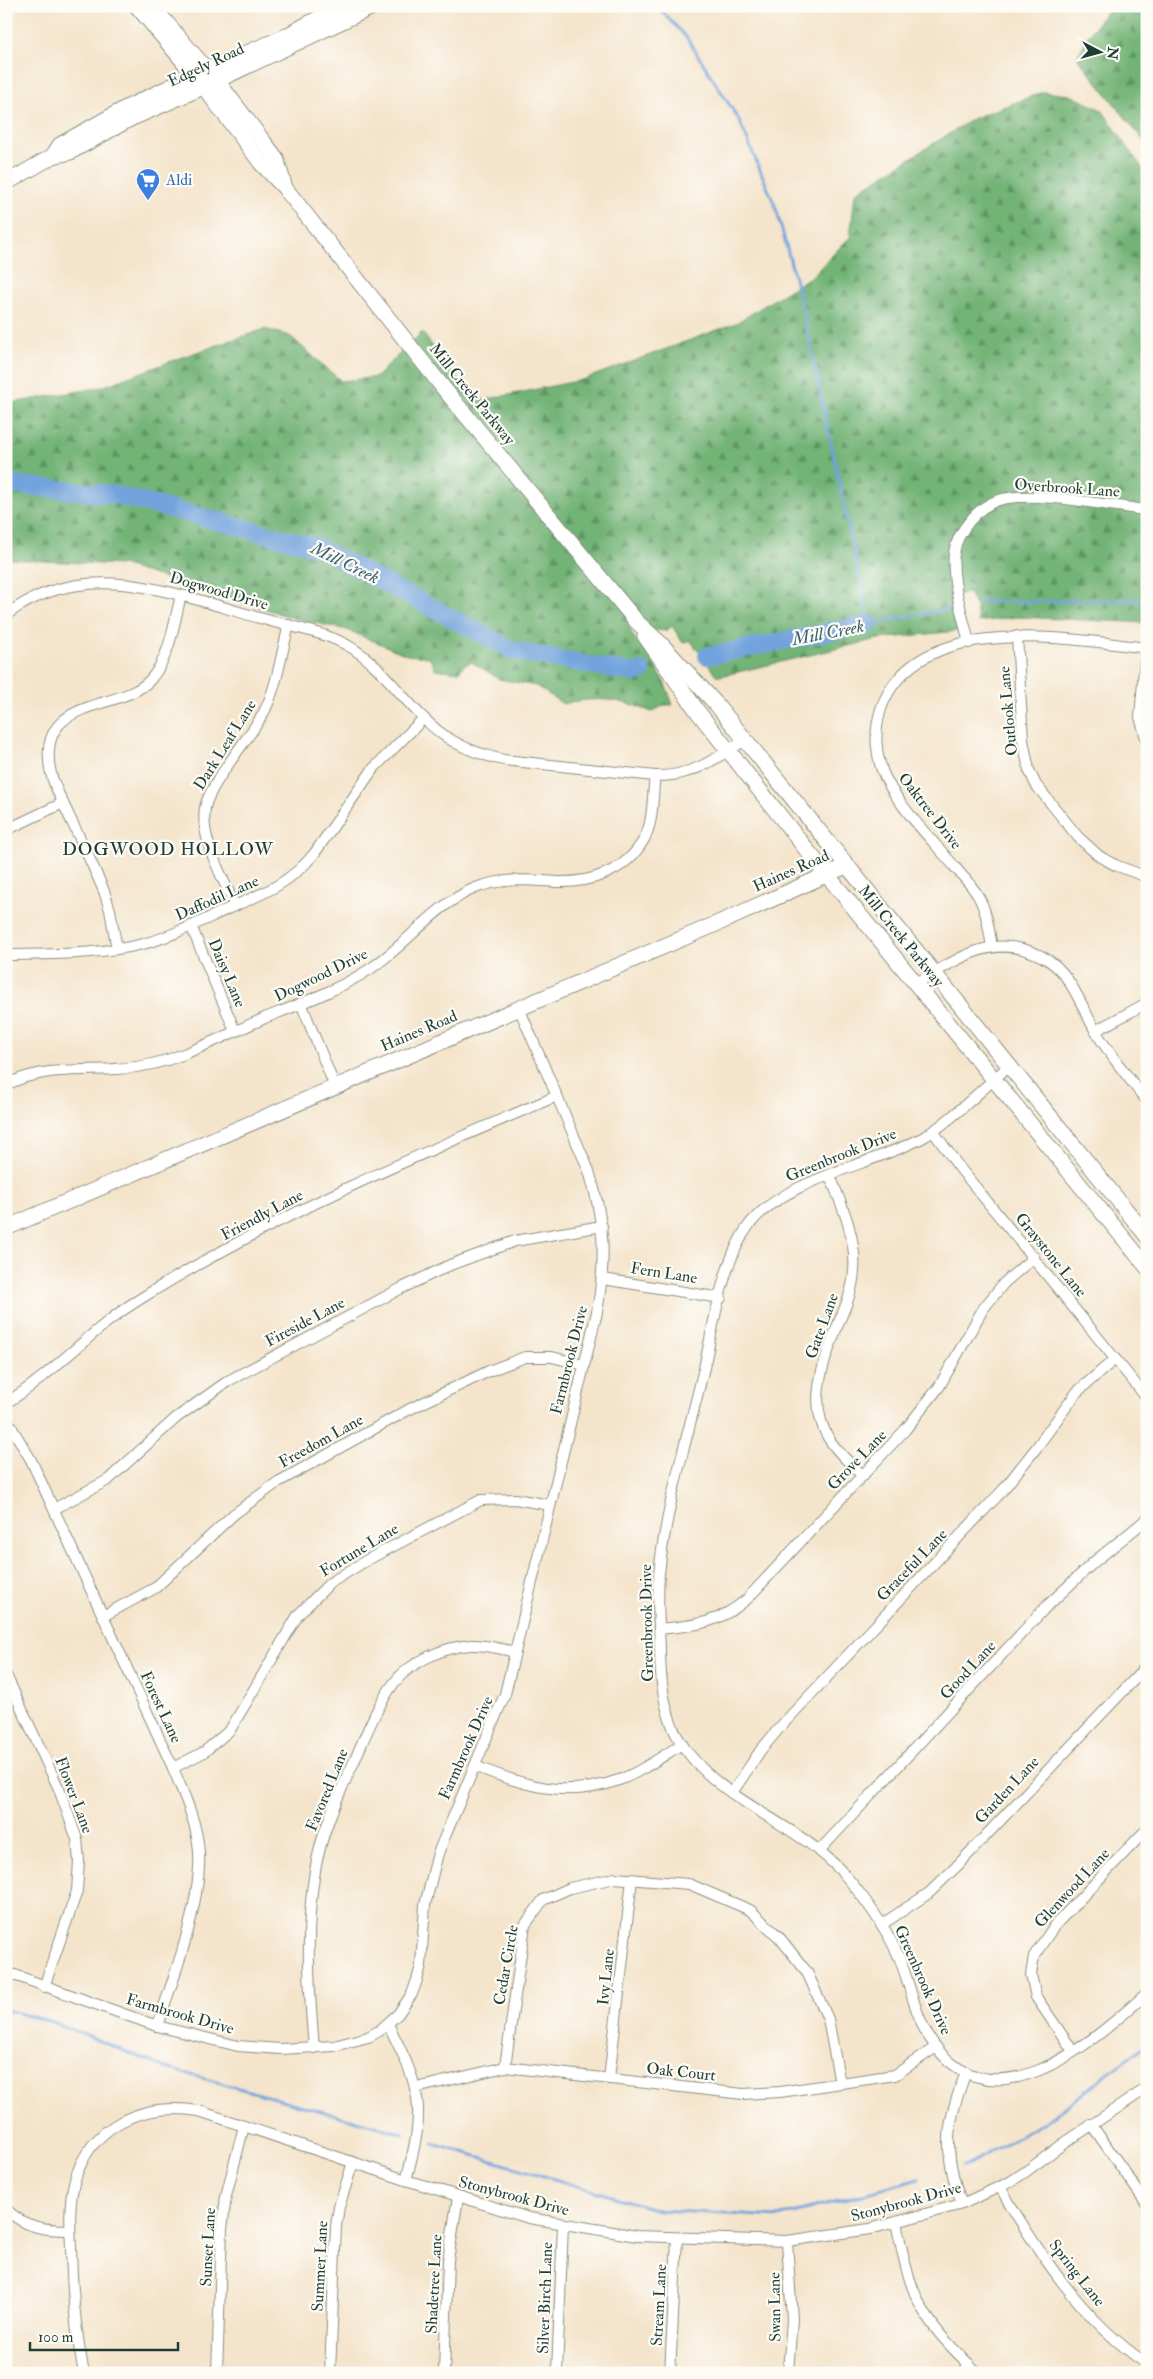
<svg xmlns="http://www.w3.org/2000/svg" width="1153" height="2379" font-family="'IM FELL Double Pica',serif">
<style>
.forest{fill:url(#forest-firs);stroke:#487855}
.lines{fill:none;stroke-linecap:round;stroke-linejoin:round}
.stream{stroke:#72a3dc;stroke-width:3}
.river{stroke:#72a3dc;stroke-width:18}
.street-casing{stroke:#8a9080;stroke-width:12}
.secondary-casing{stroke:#8a9080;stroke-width:17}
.street{stroke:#fff;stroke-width:10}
.secondary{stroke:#fff;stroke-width:15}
.labels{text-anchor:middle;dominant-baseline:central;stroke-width:4.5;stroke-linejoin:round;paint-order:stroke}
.street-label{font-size:16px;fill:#1f3d34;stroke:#fdfcf7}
.shop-label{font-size:16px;fill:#366cbe;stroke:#fdfcf7;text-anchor:start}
.water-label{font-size:18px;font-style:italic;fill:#3c616f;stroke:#fdfcf7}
.neighbourhood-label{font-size:18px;letter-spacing:1px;fill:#1f3d34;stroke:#fdfcf7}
</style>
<defs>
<pattern id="forest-firs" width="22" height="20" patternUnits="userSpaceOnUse" patternTransform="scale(1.25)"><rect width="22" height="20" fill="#72b376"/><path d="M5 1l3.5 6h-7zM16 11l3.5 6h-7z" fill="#5d9362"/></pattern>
</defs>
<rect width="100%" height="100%" fill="#fdfcf7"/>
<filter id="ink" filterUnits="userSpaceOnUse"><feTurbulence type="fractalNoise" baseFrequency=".02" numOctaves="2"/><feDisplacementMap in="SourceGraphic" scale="10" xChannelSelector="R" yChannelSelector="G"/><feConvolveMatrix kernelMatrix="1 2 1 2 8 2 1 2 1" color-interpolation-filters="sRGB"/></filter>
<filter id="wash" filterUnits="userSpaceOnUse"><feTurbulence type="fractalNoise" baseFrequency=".0096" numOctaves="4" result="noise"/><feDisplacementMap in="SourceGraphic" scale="20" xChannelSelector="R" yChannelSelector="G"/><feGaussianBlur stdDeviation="1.12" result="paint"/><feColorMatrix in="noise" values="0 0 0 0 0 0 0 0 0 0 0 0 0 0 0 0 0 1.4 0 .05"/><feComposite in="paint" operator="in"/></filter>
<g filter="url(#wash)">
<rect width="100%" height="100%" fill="#f4e4cb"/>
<!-- forest -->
<g class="forest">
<path d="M1111,6H1147V145L1077,57L1088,36Z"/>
<path d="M1043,92L1070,95L1102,110L1147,175V623L1017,617L978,622L976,606L969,593L950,595L958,631L878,639L721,676L716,675L690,640L683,643L672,626L666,631L655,630L627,615C630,638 636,638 648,655C659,671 667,686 673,705H664L652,712C618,699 599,696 563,704L536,686L499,679L472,662L464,665L459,672L435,669L429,657L407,655L347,630L294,618L122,565L6,559V404L102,387L185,356L265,329L290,336L341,381L376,377L422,332L451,371L478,401L582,380L736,323L812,276L850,237L855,193L974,118Z"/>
</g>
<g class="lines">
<!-- stream -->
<g class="stream">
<path d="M657,6L687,38L739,120L776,208L801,301L869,624L949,609"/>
<path d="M978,602L1147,600"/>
<path d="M6,2010L53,2022L166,2068L404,2134"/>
<path d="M433,2143L658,2210L778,2217L920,2179"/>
<path d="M963,2167L1045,2122L1147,2044"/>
</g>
<!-- river -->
<g class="river">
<path d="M6,484L116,495L317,547L514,651L634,673L642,671"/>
<path d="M707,656L869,624"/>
</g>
</g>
</g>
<g filter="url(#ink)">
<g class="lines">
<!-- street casing -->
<g class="street-casing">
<g id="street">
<path d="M6,615C86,554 177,595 263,619C292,627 326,632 352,648C369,658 381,672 394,686C430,727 449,748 504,760L655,776C692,777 715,759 745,740"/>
<path d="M1017,636L1023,740L1029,770L1036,785L1078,837L1099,856L1115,865L1147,877"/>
<path d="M969,643C963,616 951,582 954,553C957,532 978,506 999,500C1033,490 1109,506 1147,510"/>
<path d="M1146,647L1140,717L1147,741"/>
<path d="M6,830L63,803"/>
<path d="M235,906C223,877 200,840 205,808C208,786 250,737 263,714C277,688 281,654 289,625"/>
<path d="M191,926L235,1031"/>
<path d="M992,947C989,930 987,911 978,896C972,885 962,876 954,866C933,841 904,812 888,783C875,760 873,731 882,706C919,611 1068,639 1147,648"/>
<path d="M117,949L110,910L104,891C93,866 82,842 70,818C63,802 53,786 50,769C37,695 121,712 150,680C170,658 174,623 181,595"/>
<path d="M6,955C51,954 99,955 143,944C174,936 203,920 232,907C265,893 290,883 314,854L373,769L423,719"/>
<path d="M917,983C952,962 987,936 1029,951C1041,955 1053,962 1061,971C1076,988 1084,1011 1095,1030C1110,1056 1129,1078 1147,1101"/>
<path d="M301,1003L335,1087"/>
<path d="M1095,1031L1147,1003"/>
<path d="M1009,1066C985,1086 949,1123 922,1138C870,1166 786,1178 749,1225C722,1262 714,1324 704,1368C688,1436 666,1505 659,1574C657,1599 659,1625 660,1649C660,1683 665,1723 686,1750C728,1807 805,1825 850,1881C868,1903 887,1930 899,1957C909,1981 914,2011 927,2034C987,2134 1090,2045 1147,1993"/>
<path d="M6,1085C40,1067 79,1071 116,1069C139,1068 162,1063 184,1054C211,1043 238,1030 265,1018C300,1004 338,990 370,969C407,945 432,907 473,889C501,877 528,880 557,882C590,883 625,872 643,841C654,823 652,797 655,776"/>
<path d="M933,1131L959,1167L1147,1398"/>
<path d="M830,1176C842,1205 857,1239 854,1271C853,1289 846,1306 839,1322C824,1361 805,1404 831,1442C840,1455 852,1465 863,1476"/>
<path d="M603,1279L721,1298"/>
<path d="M6,1403C55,1373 92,1328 140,1299C271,1217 415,1156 557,1096"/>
<path d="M6,1418L31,1460L173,1768C184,1795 197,1822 199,1852C202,1900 174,1979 157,2026"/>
<path d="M54,1509L108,1480L176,1418L228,1381L400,1289L450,1265L515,1241L602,1226"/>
<path d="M103,1616L155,1588L234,1514L278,1482L408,1410L489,1371L525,1357H552L584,1365"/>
<path d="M659,1629C696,1625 718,1624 747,1599L905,1430L939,1387L983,1309L1004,1283L1034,1257"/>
<path d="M6,1675L59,1789L77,1839L79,1861L77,1891L44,1987"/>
<path d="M475,1766C524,1786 566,1799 619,1780C641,1772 661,1757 682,1744"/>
<path d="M173,1768L204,1752L230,1730L298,1615L330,1583L367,1560L481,1500L515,1499L550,1505"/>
<path d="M732,1793L760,1751L781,1726L1003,1490L1037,1447L1077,1392L1115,1359"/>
<path d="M819,1851L1046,1607L1094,1562L1147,1519"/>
<path d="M881,1925L929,1893L956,1867L1147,1666"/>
<path d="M6,1972L157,2026L238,2046L280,2049L334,2046L368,2037L379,2031L398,2014L412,1994L417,1980L421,1966L425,1905L438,1853L505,1694L597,1312C606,1260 605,1222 589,1171L519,1008"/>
<path d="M388,2024C422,2091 426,2107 406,2180"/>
<path d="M314,2048C309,1990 305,1928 315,1871C321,1833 337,1798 353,1764C365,1737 376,1707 394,1683C410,1662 444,1647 470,1645C485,1644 501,1649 515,1652"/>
<path d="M1073,2051L1036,1997L1031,1975L1034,1956L1055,1925L1147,1829"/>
<path d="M505,2067L525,1925L543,1900L570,1888L615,1878L689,1884L750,1910L779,1937L807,1972L828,2019L840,2083"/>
<path d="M609,2079L632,1879"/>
<path d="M416,2088L505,2067L743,2094L780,2092L895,2075L936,2047"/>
<path d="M1091,2124L1147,2204"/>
<path d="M1000,2187C1038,2253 1083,2321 1147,2364"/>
<path d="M962,2204C942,2150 946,2125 966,2072"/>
<path d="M6,2209C25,2228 45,2230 70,2230"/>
<path d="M896,2223C902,2248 906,2275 917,2298C930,2328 955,2351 978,2373"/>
<path d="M787,2241L792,2319L788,2373"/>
<path d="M84,2373C75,2331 72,2290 71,2248C70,2226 69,2204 74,2183C90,2124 143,2102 199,2111L406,2180L529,2218L637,2236L787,2241L870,2229L962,2204L1010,2182L1028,2170L1063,2144L1147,2088"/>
<path d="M217,2373L222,2229L226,2196L244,2126"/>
<path d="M330,2373L336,2226L339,2207L353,2162"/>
<path d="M444,2373L448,2260L458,2197"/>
<path d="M557,2373L563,2225"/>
<path d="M670,2373L677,2239"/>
<path d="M963,2373L969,2364"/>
</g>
</g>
<!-- secondary casing -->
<g class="secondary-casing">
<g id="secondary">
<path d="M137,6L195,75L261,163L284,187L445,390L637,622L661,644L717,705L1147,1236"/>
<path d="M152,6L224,90L276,158L284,185"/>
<path d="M53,156L60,145L126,108L195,75L282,38L341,6"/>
<path d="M6,183L53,156L70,152L130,119L203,87L374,6"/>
<path d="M645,636L698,712L810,854L1147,1267"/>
<path d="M6,1228L730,918L846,866"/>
</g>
</g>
<!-- street -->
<use href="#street" class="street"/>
<!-- secondary -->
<use href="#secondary" class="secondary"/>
</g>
</g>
<!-- icons -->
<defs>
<g id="supermarket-pin" transform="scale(1.25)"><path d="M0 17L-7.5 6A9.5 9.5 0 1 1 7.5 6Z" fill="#3f7fe0" stroke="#fdfcf7"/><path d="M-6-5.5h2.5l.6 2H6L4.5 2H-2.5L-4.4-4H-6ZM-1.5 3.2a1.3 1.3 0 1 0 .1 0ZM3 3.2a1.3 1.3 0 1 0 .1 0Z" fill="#fff"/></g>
</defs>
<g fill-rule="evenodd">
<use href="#supermarket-pin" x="148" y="180"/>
</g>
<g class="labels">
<!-- street labels -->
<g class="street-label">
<text transform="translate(206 65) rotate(-25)">Edgely Road</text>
<text transform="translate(472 394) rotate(51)">Mill Creek Parkway</text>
<text transform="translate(1067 488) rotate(4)">Overbrook Lane</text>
<text transform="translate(219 591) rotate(16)">Dogwood Drive</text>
<text transform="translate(1008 711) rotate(-95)">Outlook Lane</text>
<text transform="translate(225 745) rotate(-58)">Dark Leaf Lane</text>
<text transform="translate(930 811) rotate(52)">Oaktree Drive</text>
<text transform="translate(791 871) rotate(-24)">Haines Road</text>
<text transform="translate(217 898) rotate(-24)">Daffodil Lane</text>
<text transform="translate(901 936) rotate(51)">Mill Creek Parkway</text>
<text transform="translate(227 973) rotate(67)">Daisy Lane</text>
<text transform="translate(321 975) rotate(-26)">Dogwood Drive</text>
<text transform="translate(419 1031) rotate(-23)">Haines Road</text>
<text transform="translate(841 1155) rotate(-22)">Greenbrook Drive</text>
<text transform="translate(262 1215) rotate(-28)">Friendly Lane</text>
<text transform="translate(1051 1255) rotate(51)">Graystone Lane</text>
<text transform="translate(664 1273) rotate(9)">Fern Lane</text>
<text transform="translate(305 1322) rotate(-28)">Fireside Lane</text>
<text transform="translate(822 1326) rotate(-70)">Gate Lane</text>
<text transform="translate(569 1360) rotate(-76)">Farmbrook Drive</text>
<text transform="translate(321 1441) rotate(-29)">Freedom Lane</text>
<text transform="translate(857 1460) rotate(-46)">Grove Lane</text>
<text transform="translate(359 1550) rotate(-31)">Fortune Lane</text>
<text transform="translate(912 1565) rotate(-46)">Graceful Lane</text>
<text transform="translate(647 1623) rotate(-91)">Greenbrook Drive</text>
<text transform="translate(968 1670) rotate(-47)">Good Lane</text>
<text transform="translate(161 1707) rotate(65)">Forest Lane</text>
<text transform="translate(466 1748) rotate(-66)">Farmbrook Drive</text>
<text transform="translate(327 1790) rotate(-68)">Favored Lane</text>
<text transform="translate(1007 1790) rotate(-47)">Garden Lane</text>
<text transform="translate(74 1795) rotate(69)">Flower Lane</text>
<text transform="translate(1072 1888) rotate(-47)">Glenwood Lane</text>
<text transform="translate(506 1965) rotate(-80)">Cedar Circle</text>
<text transform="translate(606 1977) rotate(-84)">Ivy Lane</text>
<text transform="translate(923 1980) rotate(66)">Greenbrook Drive</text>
<text transform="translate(180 2014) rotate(16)">Farmbrook Drive</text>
<text transform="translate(681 2072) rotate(6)">Oak Court</text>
<text transform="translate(514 2196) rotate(15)">Stonybrook Drive</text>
<text transform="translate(906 2202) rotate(-15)">Stonybrook Drive</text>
<text transform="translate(208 2247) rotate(-87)">Sunset Lane</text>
<text transform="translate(320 2266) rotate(-87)">Summer Lane</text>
<text transform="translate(1077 2273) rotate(52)">Spring Lane</text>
<text transform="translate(434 2284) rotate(-87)">Shadetree Lane</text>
<text transform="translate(545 2298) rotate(-88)">Silver Birch Lane</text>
<text transform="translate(659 2305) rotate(-87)">Stream Lane</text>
<text transform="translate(775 2307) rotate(-91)">Swan Lane</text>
</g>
<!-- shop labels -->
<g class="shop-label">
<text x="166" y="180">Aldi</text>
</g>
<!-- water labels -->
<g class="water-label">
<text transform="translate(345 563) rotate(26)">Mill Creek</text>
<text transform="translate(828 633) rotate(-11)">Mill Creek</text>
</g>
<!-- neighbourhood labels -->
<g class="neighbourhood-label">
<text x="168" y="849">DOGWOOD HOLLOW</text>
</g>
</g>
<!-- margin -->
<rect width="1153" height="2379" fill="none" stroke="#fdfcf7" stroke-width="25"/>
<!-- north arrow -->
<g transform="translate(1100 52) rotate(96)" stroke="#fdfcf7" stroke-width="4" paint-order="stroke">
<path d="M0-4L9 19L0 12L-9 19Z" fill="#1f3d34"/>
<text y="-8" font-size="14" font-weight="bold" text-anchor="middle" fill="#1f3d34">N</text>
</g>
<!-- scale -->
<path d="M30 2342v8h148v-8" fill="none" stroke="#1f3d34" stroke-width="2.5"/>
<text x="38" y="2342" font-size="15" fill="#1f3d34" stroke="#fdfcf7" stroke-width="4" paint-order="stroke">100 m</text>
</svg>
